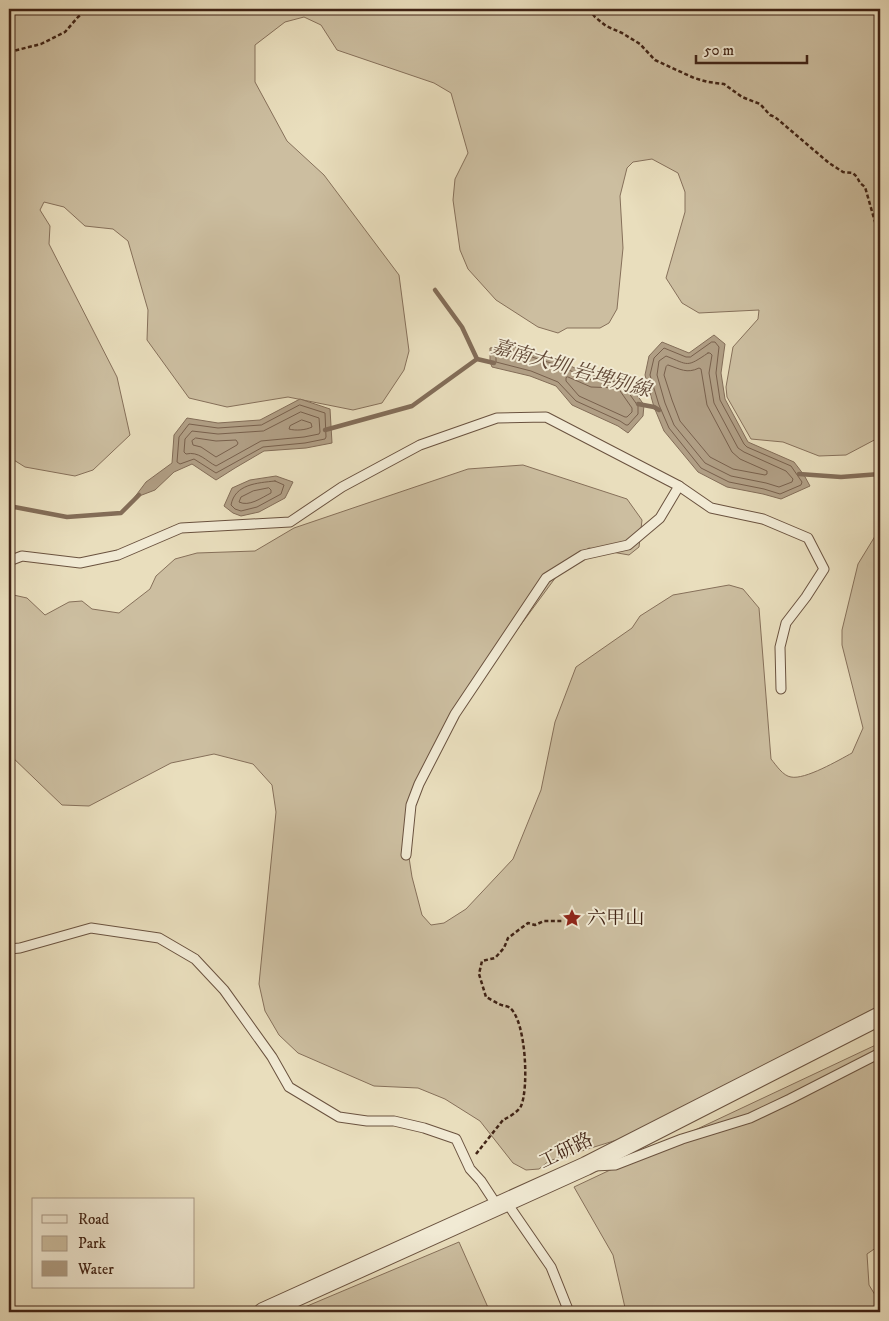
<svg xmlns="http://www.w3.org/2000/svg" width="889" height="1321" font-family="'IM FELL DW Pica','Noto Serif TC',serif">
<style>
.green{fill:#ccbea0;stroke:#86705a}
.water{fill:#b09e84;stroke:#836d58}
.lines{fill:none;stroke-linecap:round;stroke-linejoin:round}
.shore{stroke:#78604c;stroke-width:1}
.stream{stroke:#836d58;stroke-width:4.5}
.lane-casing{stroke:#6a523f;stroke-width:11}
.street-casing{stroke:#6a523f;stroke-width:20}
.path{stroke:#402315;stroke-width:2.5;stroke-dasharray:4 2.5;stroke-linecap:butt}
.lane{stroke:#f1ead4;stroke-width:9}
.street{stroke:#f1ead4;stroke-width:18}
.labels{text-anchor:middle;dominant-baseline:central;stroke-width:4;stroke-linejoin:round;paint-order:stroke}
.poi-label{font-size:19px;fill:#402315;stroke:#f1ead4;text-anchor:start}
.street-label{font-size:19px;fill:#402315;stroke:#f1ead4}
.water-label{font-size:20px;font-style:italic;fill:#624836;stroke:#f1ead4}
</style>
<rect width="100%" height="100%" fill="#e9debd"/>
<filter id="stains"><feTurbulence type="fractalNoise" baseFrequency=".004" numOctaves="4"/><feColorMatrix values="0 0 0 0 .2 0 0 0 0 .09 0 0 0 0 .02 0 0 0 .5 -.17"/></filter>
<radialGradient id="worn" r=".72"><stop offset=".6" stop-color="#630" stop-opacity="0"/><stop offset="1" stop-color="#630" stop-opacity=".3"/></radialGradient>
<!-- green -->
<g class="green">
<path d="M9,9H880V437L846,455L819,456L783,442L751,439L727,397L726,387L733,347L758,319L759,310L699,313L682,303L666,278L685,212V192L678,173L652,159L633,162L627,168L620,196L623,248L617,309L609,323L600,328H567L558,333L538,327L496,300L468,269L460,250L453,200L455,179L468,153L451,93L434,83L337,50L321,25L304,17L285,22L255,45V82L287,141L324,175L399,275L409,351L404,370L382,403L353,410L288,397L227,407L189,398L147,340L148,310L128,241L113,229L85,226L64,207L44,202L40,210L50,226L49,244L117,377L130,435L93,470L75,476L25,467L9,457Z"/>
<path d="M523,465L627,499L642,520L639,547L629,555L589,548L567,562L458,710L417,795L408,851L412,877L422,915L431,925L444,923L466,909L513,859L541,790L555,722L576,667L632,628L640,616L673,595L729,585L743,589L759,608L771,759C776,765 783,776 791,777C805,780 839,760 852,753L863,728L842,645V630L858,564L880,528V1008L633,1135L549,1161L539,1169L526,1170L513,1163L480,1121L445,1099L418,1088L374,1086L298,1053L279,1035L265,1011L259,984L276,812L272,785L253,764L214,754L171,763L89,806L62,805L9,754V594L27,598L45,615L69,602L82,601L92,609L119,613L150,589L156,576L175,559L197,553L255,551L294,528L468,469Z"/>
<path d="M880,1043V1245L867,1254L869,1285L880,1303V1312H626L613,1255L574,1187Z"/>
<path d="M459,1242L490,1312H293Z"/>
</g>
<!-- water -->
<g class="water">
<path d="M714,335L725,344L721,373L725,399L748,442L794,462L804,475L810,486L781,499L763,494L727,487L698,472L664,431L654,407L645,375L649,356L662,342L689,353Z"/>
<path d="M510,345L559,361L593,376H624L644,405L643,416L628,433L618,426L572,405L556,386L530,376L492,367L490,362V348Z"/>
<path d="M300,399L330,409L332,443L306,448L264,451L235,468L216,480L192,464L174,472L155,490L134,498L146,482L172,463L174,435L187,418L218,423L260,420Z"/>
<path d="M276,476L293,482L285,498L259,512L241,516L233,513L224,506L232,488L250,480Z"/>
</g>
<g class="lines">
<!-- shore -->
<g class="shore">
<path d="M712,342H715L719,347L716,373L720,400L744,444L747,447L791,466L802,482L801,485L780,494L764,489L729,482L701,468L669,428L659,405L650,375L654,358L664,348L686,357H690Z"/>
<path d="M510,350L557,365L592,380L621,382L638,406V414L628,425H626L620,421L576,401L558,382L531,371L496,362V352Z"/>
<path d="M708,353H710L712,355L709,373L714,403L738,448L744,452L786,471L793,479L792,482L779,487L766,483L731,476L705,463L674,425L665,403L657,375L659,361L666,356C689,365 686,368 708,353Z"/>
<path d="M668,365C680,369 687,374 699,368L701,369L707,405L732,452L740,459L767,471V474L765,475L733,469L710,457L680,421L672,400L664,375L666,367Z"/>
<path d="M568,377L591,387L618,388L632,408V412L627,417H625L579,396L566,381V378Z"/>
<path d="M300,405L325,413L326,437L325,439L305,443L263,447L216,473L194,459L180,464L177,462L179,437L189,424L218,428L261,425Z"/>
<path d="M301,412L319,418L320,432L319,434L304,437L261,441L216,466C206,461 199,451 186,454L184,452L185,439L192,431L218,434L263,431Z"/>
<path d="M302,420L311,423L312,427C306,430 296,431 289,429L290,426Z"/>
<path d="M196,438L216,441L236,440L238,443L237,445L216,457L201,447L193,445L192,441Z"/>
<path d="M275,481L284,485L281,494L257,507L241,511L235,509L231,505C235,484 257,483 275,481Z"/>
<path d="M269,488L271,490V493C261,498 249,507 239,502L241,497L253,491Z"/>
</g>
<!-- stream -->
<g class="stream">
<path d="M435,290L462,327L477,359"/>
<path d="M638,404L654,407L659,410"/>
<path d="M325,430L412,406L477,359L494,363"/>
<path d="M799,474L841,477L880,474"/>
<path d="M9,506L67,517L121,513L139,495"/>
</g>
<!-- lane casing -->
<g class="lane-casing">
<g id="lane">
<path d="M679,486L711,508L763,519L808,538L824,569L806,597L786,623L780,647L781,689"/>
<path d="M9,561L22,556L80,563L118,555L181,528L290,522L342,487L420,445L497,418L546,417L679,486L660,518L628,545L583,555L546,578L455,714L419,784L411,805L406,855"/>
<path d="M9,949L20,948L91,928L159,938L195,959L224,990L272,1057L289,1087L339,1117L367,1121H394L424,1128L456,1139L470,1169L481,1181L498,1207"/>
<path d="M594,1166L615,1165L682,1139L750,1118L790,1099L880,1053"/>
<path d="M507,1203L551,1267L569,1312"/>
</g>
</g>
<!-- street casing -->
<g class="street-casing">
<path id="street" d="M263,1312L586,1166L880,1016"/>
</g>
<!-- path -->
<g class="path">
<path d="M589,9L595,17L606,26L622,33L640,44L655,60L694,78L708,82L724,84L742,97L760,104L770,115L775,117L829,163L843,172L853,173L857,177L860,183L865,187L875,222L880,227"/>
<path d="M9,52L41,44L65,32L78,17L88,9"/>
<path d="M476,1154L503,1120C509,1117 518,1112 521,1106C529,1088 526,1021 510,1008C508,1006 503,1006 499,1004C495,1002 490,999 486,997L479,974L482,961L495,958L504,948L508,938L528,923L535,925L544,921H563"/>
</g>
<!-- lane -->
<use href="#lane" class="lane"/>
<!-- street -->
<use href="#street" class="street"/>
</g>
<!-- icons -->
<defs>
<g id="sight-bare" transform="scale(1.5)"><path d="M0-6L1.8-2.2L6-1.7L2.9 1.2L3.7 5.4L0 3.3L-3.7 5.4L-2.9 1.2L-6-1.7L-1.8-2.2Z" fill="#8f2418" stroke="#f1ead4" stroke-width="2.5" paint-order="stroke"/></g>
</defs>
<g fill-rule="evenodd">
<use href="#sight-bare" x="572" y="918"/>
</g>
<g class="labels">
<!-- poi labels -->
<g class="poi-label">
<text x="587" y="918">六甲山</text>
</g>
<!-- street labels -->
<g class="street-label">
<text transform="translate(566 1151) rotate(-26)">工研路</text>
</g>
<!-- water labels -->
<g class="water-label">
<text transform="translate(571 369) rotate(16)">嘉南大圳 岩埤別線</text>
</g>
</g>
<!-- margin -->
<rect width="889" height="1321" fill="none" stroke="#e9debd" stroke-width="30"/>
<rect x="10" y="10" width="869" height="1301" fill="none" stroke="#402315" stroke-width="2.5"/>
<rect x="15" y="15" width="859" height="1291" fill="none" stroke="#402315"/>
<!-- legend -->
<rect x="32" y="1198" width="162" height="90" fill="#f1ead4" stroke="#aa9a88"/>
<rect x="42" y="1215" width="25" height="8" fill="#f1ead4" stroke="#aa9a88"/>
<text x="78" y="1224" font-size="15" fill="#402315">Road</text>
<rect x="42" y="1236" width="25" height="15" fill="#ccbea0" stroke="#aa9a88"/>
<text x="78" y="1248" font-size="15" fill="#402315">Park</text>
<rect x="42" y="1261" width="25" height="15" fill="#b09e84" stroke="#aa9a88"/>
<text x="78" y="1274" font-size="15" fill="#402315">Water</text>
<!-- scale -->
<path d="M696 55v8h111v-8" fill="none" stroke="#402315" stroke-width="2.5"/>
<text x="704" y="55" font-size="15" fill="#402315" stroke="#f1ead4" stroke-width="4" paint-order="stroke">50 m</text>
<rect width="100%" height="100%" filter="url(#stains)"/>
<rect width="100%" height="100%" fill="url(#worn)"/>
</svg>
